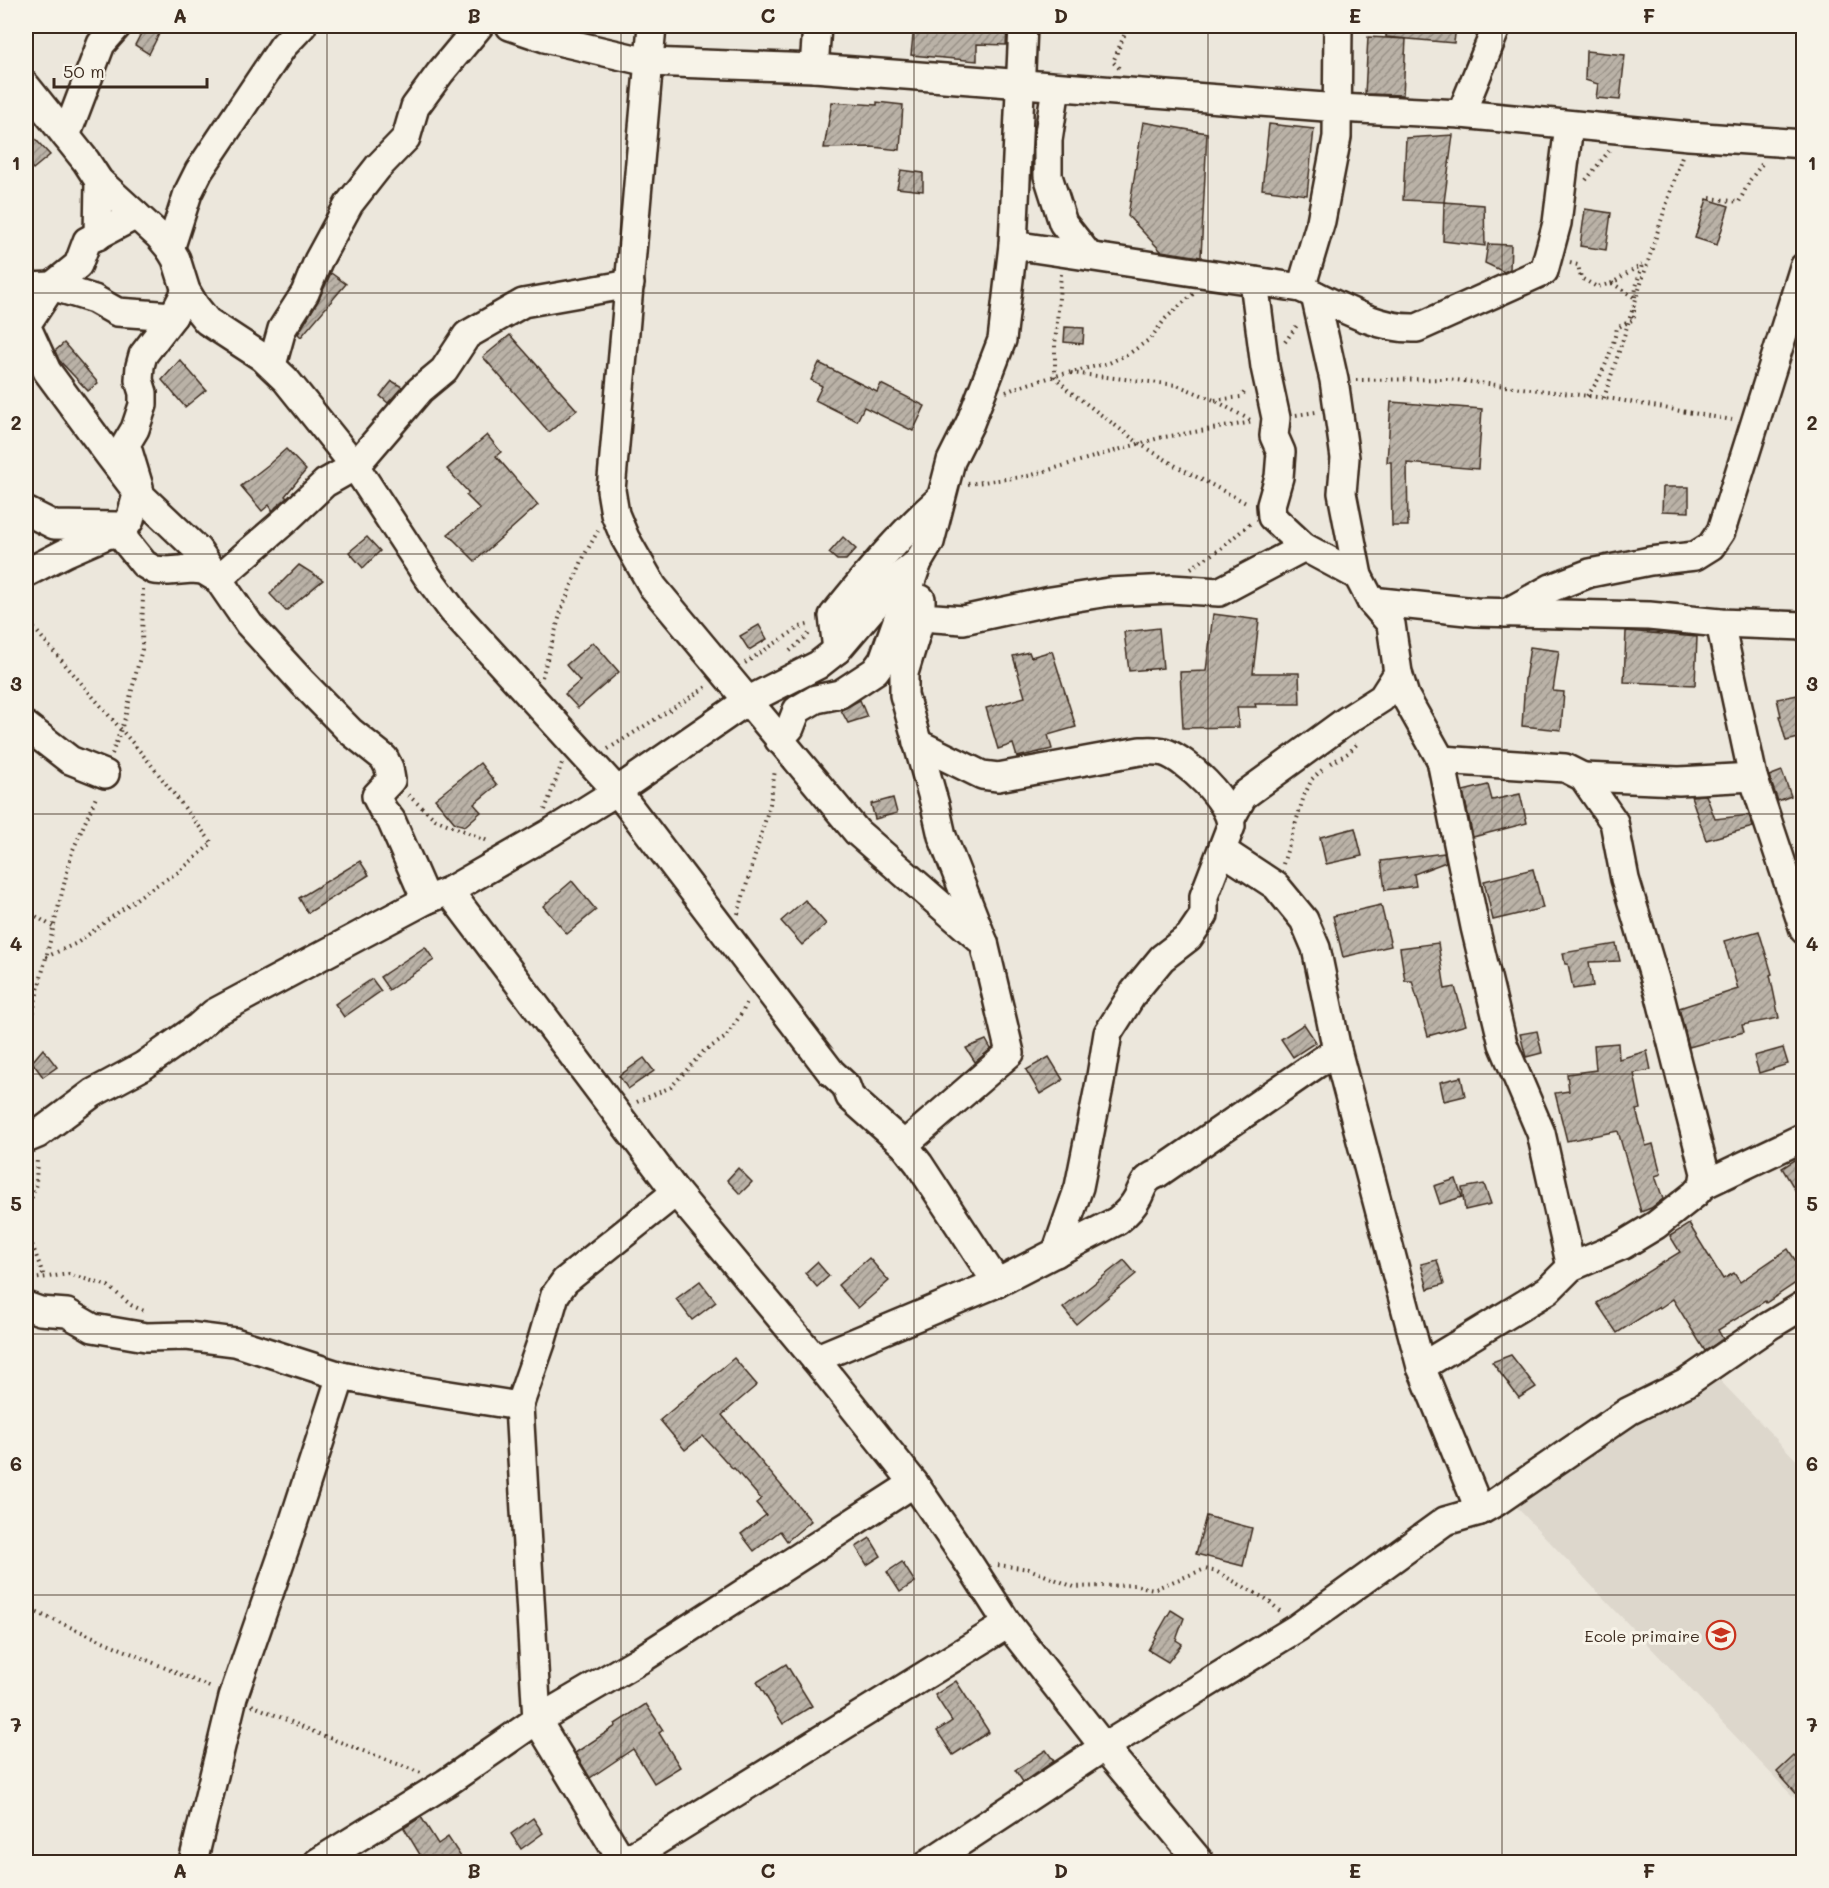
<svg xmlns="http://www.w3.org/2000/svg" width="1829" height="1888" font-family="Mali,sans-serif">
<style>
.built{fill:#ddd7cc}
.building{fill:url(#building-hatch);stroke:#3b2a1e;stroke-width:1.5}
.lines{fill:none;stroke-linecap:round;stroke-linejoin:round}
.minor-casing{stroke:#3b2a1e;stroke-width:32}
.path{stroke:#3b2a1e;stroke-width:4;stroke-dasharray:1.5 4.5;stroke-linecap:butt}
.minor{stroke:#f7f3e8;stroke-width:27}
.grid{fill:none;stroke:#3b2a1e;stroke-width:1.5;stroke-opacity:0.55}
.labels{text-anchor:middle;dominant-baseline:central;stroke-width:6;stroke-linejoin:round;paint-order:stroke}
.poi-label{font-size:16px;fill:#3b2a1e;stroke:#f7f3e8;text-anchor:end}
.neatline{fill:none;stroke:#3b2a1e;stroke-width:2}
.grid-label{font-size:20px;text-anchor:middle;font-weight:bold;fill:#3b2a1e}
</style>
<defs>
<pattern id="building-hatch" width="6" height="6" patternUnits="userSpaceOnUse" patternTransform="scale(1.5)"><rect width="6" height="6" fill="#bab2a7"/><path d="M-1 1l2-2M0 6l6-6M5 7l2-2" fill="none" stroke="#989187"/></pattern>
</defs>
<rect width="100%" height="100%" fill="#ece7dc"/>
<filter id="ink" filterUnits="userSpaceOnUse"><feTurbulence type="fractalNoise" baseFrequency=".0167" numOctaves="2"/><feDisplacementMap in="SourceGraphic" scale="12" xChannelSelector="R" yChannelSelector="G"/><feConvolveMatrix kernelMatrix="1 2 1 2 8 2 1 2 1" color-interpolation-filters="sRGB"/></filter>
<g filter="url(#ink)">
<!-- built -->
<path class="built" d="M1708,1368L1803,1467V1807L1505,1495Z"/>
<!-- building -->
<g class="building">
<path d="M145,26H163L149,54L135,45Z"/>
<path d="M914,26H957L1007,31L1006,45L977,44V61L911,55Z"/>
<path d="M1386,26H1456L1454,43L1386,37Z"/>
<path d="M1368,37L1406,39L1403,95L1365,94Z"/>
<path d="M1586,51L1625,55L1620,100L1596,98L1598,84L1585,80Z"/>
<path d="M832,102L877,105V102L903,105L900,150L872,147L824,148Z"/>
<path d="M1143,122L1207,133L1201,257L1161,251L1128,216Z"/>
<path d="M1269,124L1314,129L1307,195L1262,189Z"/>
<path d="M26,129L50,155L33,169L26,161Z"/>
<path d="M1453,135L1444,202L1403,200L1406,138Z"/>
<path d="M901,170L923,173V191L897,188Z"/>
<path d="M1707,199L1729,206L1717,245L1695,238Z"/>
<path d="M1444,202L1484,205L1485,246L1443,241Z"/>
<path d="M1585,209L1611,213L1606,250L1580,246Z"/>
<path d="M1488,244L1511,245L1510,269L1504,272L1485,263Z"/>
<path d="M331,273L346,284L301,337L298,334L318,301Z"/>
<path d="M1065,327L1084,328L1083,344L1064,342Z"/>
<path d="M510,335L577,410L549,432L483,357Z"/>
<path d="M64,343L98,383L88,391L59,360L55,351Z"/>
<path d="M180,360L206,390L185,407L162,380Z"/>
<path d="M819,363L877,392L881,384L925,406L913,431L864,407L857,421L815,400L822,386L811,380Z"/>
<path d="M392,381L402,387L388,403L380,396Z"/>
<path d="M1391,402L1482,409L1478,469L1407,463L1408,526H1392L1391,462H1387Z"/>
<path d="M487,435L501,452L496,456L538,505L475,561L448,534L480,509L466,495L469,493L447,469Z"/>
<path d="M286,449L306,470L285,496L287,498L276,507L273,511L269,505L262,511L241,486L268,465Z"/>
<path d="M1663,487H1689V512L1662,511Z"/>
<path d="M367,537L380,551L363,568L349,552Z"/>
<path d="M843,537L856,549L846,560H837L829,553Z"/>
<path d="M299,565L323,580L286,611L270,594Z"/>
<path d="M1213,614L1259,620L1253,673H1299L1300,704H1255L1256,707H1237L1239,727L1183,728L1180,672L1206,671Z"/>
<path d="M759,625L767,639L749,650L740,636Z"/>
<path d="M1159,628L1163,668L1129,671L1124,632Z"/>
<path d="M1626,631L1697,637L1695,685L1624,682Z"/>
<path d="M593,642L619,672L578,708L565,694L580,681L566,665Z"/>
<path d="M1530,647L1559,651L1553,691L1564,692L1561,730L1522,726L1525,679Z"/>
<path d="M1052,651L1076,727L1048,735L1052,749L1017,757L1013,744L998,749L986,708L1025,697L1013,656L1029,652L1031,657Z"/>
<path d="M1803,694V737L1786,741L1779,716H1781L1777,699Z"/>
<path d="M860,700L867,717L848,723L841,710Z"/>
<path d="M480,763L497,785L474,804L481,812L465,826L455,823L435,799Z"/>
<path d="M1782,771L1791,796L1778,801L1769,776Z"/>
<path d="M1488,785L1492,800L1520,794L1527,823L1473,837L1463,791Z"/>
<path d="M1706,795L1715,819L1749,815L1753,827L1706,840L1691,796Z"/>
<path d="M893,798L897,813L875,819L871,804Z"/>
<path d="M1355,828L1362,856L1326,864L1320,837Z"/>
<path d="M1444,853L1446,862L1414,874L1416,886L1385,890L1381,861Z"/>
<path d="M360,861L369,875L308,913L299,898Z"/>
<path d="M1533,869L1543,908L1493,920L1484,881Z"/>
<path d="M572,881L596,910L567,934L543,906Z"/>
<path d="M805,900L826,924L802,945L781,921Z"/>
<path d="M1381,905L1391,946L1343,957L1333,916Z"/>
<path d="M1759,931L1772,974L1770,975L1779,1018L1742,1025L1744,1032L1689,1047L1679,1008L1738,989L1724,941Z"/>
<path d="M1438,943L1445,989L1455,987L1466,1025L1428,1036L1412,981H1405L1400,948Z"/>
<path d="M1616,944L1620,961L1589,962L1593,986L1573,989L1568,964H1565L1563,953Z"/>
<path d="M425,947L434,960L389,990L380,977Z"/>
<path d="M372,979L381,991L344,1017L335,1004Z"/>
<path d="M1304,1024L1316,1042L1293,1057L1281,1039Z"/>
<path d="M1537,1031L1542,1053L1526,1057L1520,1034Z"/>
<path d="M986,1040L991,1049L975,1062L966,1048Z"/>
<path d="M1618,1043L1619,1059L1647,1051L1651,1070L1634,1073L1641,1109L1636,1110L1646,1146L1653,1144L1661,1174L1655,1176L1663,1199L1651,1208L1641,1212L1618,1131L1567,1141L1555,1093L1569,1091L1567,1074L1596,1070L1594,1045Z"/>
<path d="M1783,1048L1788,1064L1759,1073L1754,1056Z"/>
<path d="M43,1049L57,1067L43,1077L32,1062Z"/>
<path d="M1049,1057L1063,1080L1040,1094L1026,1070Z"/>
<path d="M644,1058L654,1071L628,1089L619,1076Z"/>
<path d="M1461,1077L1465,1096L1444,1101L1440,1082Z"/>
<path d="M1803,1155V1203L1782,1168Z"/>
<path d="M738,1168L752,1182L740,1194L727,1180Z"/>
<path d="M1456,1179L1462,1197L1440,1204L1434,1186Z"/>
<path d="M1484,1184L1491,1204L1465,1210L1462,1188Z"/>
<path d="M1689,1224L1723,1279L1734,1273L1740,1282L1788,1249L1803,1272V1278L1766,1303L1765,1301L1718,1330L1723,1339L1705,1351L1673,1299L1660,1308L1659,1306L1617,1333L1597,1303L1680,1252L1670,1236Z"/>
<path d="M869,1258L889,1281L858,1308L838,1285Z"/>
<path d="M1124,1260L1136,1274L1076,1324L1063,1308Z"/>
<path d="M1437,1260L1444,1284L1428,1289L1421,1264Z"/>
<path d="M817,1262L829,1276L817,1287L805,1273Z"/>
<path d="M700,1281L716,1302L692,1320L676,1299Z"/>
<path d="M1511,1355L1536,1387L1519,1398L1492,1362Z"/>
<path d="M734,1358L757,1385L722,1415L811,1521L787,1541L780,1531L754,1551L741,1534L766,1515L756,1503L761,1499L734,1468L733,1469L703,1436L685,1450L660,1420Z"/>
<path d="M1206,1516L1252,1528L1243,1566L1196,1554Z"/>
<path d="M870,1538L881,1556L867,1565L856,1547Z"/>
<path d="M902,1562L915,1582L900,1592L887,1572Z"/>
<path d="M1171,1610L1184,1618L1176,1640L1182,1644L1168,1662L1148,1650Z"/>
<path d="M786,1664L812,1706L783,1724L757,1682Z"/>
<path d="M956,1681L989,1732L953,1755L937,1731L952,1721L935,1695Z"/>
<path d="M646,1704L663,1730L659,1733L680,1767L654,1783L633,1749L590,1778L575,1753L616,1726L615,1724Z"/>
<path d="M1046,1750L1054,1761L1023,1782L1015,1770Z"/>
<path d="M1794,1756L1803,1766V1801L1777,1772Z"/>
<path d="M421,1817L438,1844L448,1837L465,1863H425L404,1828Z"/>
<path d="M533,1818L543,1833L521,1849L511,1834Z"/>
</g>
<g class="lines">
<!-- minor casing -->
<g class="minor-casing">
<g id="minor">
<path d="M510,26L545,38L648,62L814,68L1338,108L1461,114L1689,136L1804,144"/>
<path d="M652,26L611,490L615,514L625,538L653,587L857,832L984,943"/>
<path d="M814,68L817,26"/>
<path d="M26,86L86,161L99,181L159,236L170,249L176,259L186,291L195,306L207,321L262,357L286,380L355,466L427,576L453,611L617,791L831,1072L846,1086L850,1097L904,1145L919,1164L997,1283"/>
<path d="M1056,87L1048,140V176L1063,223L1089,256"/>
<path d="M1461,114L1497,26"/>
<path d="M66,136L101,44L117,26"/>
<path d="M136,215L87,241L78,265L52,286L26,325L47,371L109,455L138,493L197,549L218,579L287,519L325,483L355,466L420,390L444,370L467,335L523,303L630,284"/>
<path d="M98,236L99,181"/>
<path d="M1013,245L1301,288C1335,304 1378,330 1417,328L1544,271L1557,223L1569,125"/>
<path d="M170,249L188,193L199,171L283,46L302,26"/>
<path d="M1254,281L1265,367L1276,418L1274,436L1281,452L1279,477L1271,505L1272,517L1304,547"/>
<path d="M26,287L52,286L94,299L117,312L173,316"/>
<path d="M1301,288L1321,221L1337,137L1338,26"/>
<path d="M1315,295L1334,380L1345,458L1342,493L1358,576L1371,601L1391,624L1398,673L1405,696L1441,760L1475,927L1503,1044L1541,1133L1571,1267"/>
<path d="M272,365L282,329L305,293L318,261L349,204L378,167L406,138L415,107L440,73L479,26"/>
<path d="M26,511L54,525L116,526"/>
<path d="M119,533L144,564L154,570L168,571L192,569L203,570L218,579L249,624L303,683L350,731L384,758L389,768L391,780L376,796L383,810L391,820L426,900"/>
<path d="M26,573L67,552L106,535L119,533L126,526L130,520L139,487L126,444L135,429L143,405V393L139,380L140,366L143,355L173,316L186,291"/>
<path d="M921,599V617L963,620L1051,601L1109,592L1171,589L1219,592L1304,547L1358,576"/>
<path d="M1371,601L1476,612L1649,616L1720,623L1804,626"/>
<path d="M1506,613L1551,588L1590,573L1650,561L1695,556L1711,546L1721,531L1804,267"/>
<path d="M1720,623L1753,777L1804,930"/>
<path d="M837,650L833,616C867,574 900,534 941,498"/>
<path d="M26,726L70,760L105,774"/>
<path d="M779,740L790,728L797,710L816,699L840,694L875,671L883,660L918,562L930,542L951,461L970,423L1002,340L1013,245L1023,26"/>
<path d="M917,743L982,775L998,777L1140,751C1148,751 1156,750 1164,752C1186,759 1231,801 1231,826L1204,896V915L1189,937L1162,958L1134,992L1108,1033L1100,1082L1079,1187L1056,1253"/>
<path d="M1583,777L1679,781L1753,777"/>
<path d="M1231,818L1243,796L1346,721L1382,698L1398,673"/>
<path d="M1223,851L1276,886L1304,920L1316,948L1337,1050"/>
<path d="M449,891L676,1192L565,1281L555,1295L541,1343L519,1406L537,1720L623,1862"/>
<path d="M26,1139L38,1134L93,1093L143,1066L198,1027L214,1013L426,900L449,891L550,833L617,791L747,701L818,665L837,650L899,577L918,562"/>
<path d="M904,1145L1010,1053L984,943L942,836L935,805L904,695V673L921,617"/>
<path d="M1703,1185L1804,1137"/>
<path d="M676,1192L815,1359L914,1483L970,1565L1008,1624L1104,1747L1200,1862"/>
<path d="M26,1306L40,1311L67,1313L93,1328L146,1337L187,1336L235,1342L341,1376L392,1386L519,1406"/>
<path d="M815,1359L997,1283L1117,1221C1126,1214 1133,1207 1138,1197C1143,1187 1144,1179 1157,1174L1337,1050L1421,1367L1480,1511"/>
<path d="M1421,1367L1548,1290L1571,1267L1623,1245L1656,1225L1695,1194L1703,1185L1705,1173L1660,996L1625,879L1614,822L1583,777L1565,768L1441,760"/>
<path d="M193,1862L233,1697L287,1542L341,1376"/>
<path d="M318,1862L446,1783L537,1720L643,1658L914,1483"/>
<path d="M623,1862L1008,1624"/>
<path d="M930,1862L1104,1747L1297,1628L1445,1521L1480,1511L1496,1502L1629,1411L1686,1383L1769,1326L1804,1305"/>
</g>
</g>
<!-- path -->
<g class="path">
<path d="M1119,68L1113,62L1128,26"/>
<path d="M1586,180L1609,151"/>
<path d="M1710,198L1739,202L1750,180L1762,164"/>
<path d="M1570,263L1578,265L1581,278L1597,287L1612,283L1642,265"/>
<path d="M1061,274L1055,345V376L1068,390L1140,444L1176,466L1248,504"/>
<path d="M1612,283L1635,298"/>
<path d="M1635,297L1636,287L1642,265"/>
<path d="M1285,342L1298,324"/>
<path d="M1071,373L1177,385L1214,400L1252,421"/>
<path d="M1356,380L1447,379L1613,399L1732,420"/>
<path d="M1006,392L1018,387L1055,376L1109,363L1130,353L1150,339L1166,318L1193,294"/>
<path d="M1587,396C1603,376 1611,353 1617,328L1634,319V310"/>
<path d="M1604,398L1682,156"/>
<path d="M1215,400L1241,397L1246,390"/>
<path d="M1296,415L1316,412"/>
<path d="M968,484L1028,476L1159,438L1253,422"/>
<path d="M1191,568L1220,549L1252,522"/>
<path d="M26,619L149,762L212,843L180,871L147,891L77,943L46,957"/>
<path d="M790,651L811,632"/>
<path d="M745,663L800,627L811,624"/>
<path d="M542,677L562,608L585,554L598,531"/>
<path d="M608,749L708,686"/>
<path d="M112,754L125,718L142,649L143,589"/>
<path d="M1331,763L1348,753L1358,743"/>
<path d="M408,795L435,819L488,841"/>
<path d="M545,810L562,763"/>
<path d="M1283,864L1304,796L1312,779L1322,770"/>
<path d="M26,910L53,927"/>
<path d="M738,914L770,804L775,770"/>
<path d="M26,1066L35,1002L72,852L97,795"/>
<path d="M26,1068L33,1109"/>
<path d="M637,1102L671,1087L703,1052L726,1037L743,1011L747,1001"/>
<path d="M26,1215L36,1184L37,1158"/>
<path d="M26,1228L44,1277"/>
<path d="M26,1280L69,1274L108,1286L131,1305L146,1312"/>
<path d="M998,1565L1029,1569L1074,1587L1134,1585L1154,1589L1205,1569L1217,1572L1266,1599L1280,1611"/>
<path d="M26,1608L212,1688"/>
<path d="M252,1705L319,1734L421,1773"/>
</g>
<!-- minor -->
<use href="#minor" class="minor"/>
</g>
</g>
<!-- grid -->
<path class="grid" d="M327,26V1862M621,26V1862M914,26V1862M1208,26V1862M1502,26V1862M26,293H1804M26,554H1804M26,814H1804M26,1074H1804M26,1334H1804M26,1595H1804"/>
<!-- icons -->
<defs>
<g id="school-ring" transform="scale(1.5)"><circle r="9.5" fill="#f7f3e8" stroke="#c8321e" stroke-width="1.5"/><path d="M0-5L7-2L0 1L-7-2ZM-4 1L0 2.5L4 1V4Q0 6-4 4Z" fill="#c8321e"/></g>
</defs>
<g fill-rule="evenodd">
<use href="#school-ring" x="1721" y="1635"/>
</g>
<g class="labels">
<!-- poi labels -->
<g class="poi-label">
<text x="1700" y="1635">Ecole primaire</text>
</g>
</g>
<!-- margin -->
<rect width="1829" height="1888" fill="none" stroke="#f7f3e8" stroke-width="66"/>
<!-- scale -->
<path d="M54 78v9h153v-9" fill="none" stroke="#3b2a1e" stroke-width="3"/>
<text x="63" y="78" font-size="18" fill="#3b2a1e" stroke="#f7f3e8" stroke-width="4.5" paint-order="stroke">50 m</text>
<rect x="33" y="33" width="1763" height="1822" class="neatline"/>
<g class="grid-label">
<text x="180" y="23">A</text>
<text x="474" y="23">B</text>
<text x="768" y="23">C</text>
<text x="1061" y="23">D</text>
<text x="1355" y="23">E</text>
<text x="1649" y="23">F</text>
<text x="16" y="170">1</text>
<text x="1812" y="170">1</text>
<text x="16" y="430">2</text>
<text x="1812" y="430">2</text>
<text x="16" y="691">3</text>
<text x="1812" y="691">3</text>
<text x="16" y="951">4</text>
<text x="1812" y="951">4</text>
<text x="16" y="1211">5</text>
<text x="1812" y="1211">5</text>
<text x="16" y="1471">6</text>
<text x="1812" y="1471">6</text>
<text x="16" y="1732">7</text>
<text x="1812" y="1732">7</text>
<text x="180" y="1878">A</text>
<text x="474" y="1878">B</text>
<text x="768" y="1878">C</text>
<text x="1061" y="1878">D</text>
<text x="1355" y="1878">E</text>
<text x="1649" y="1878">F</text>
</g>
</svg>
